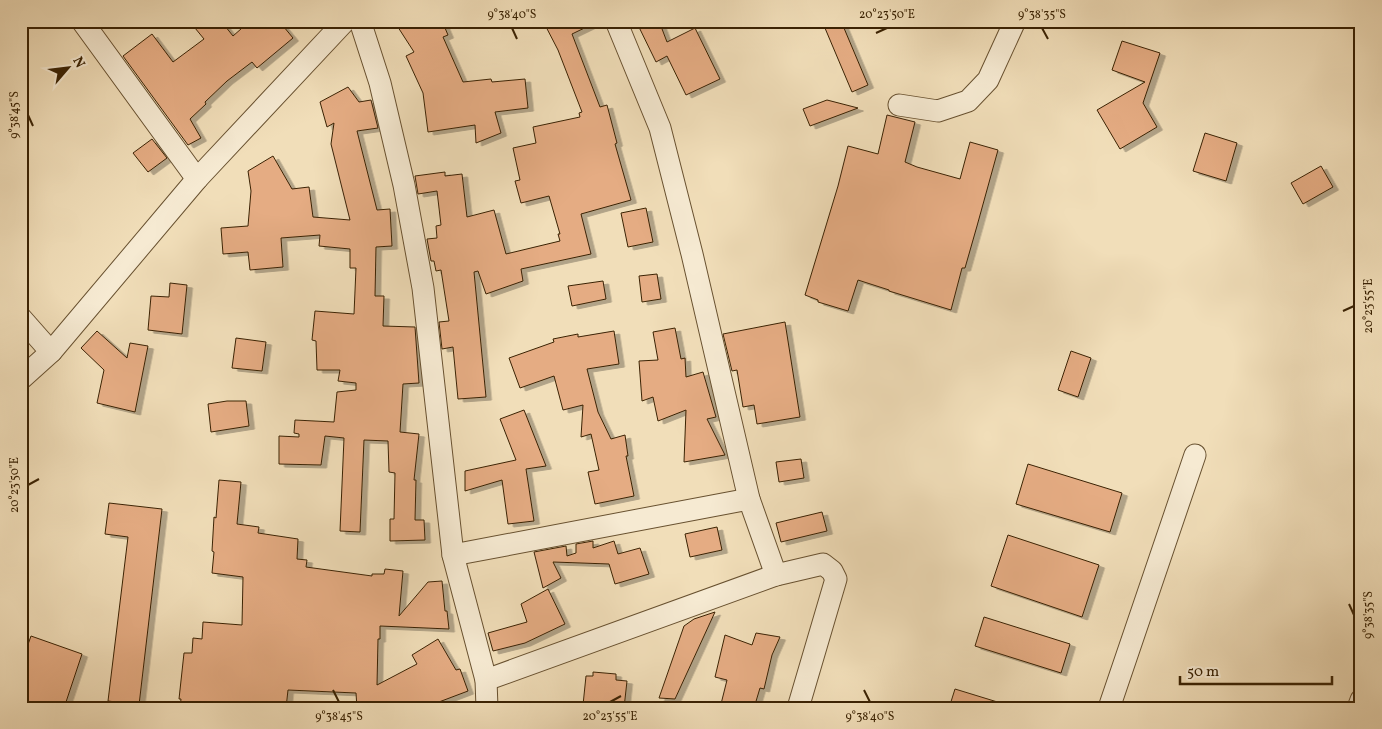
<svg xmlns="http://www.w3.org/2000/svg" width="1382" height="729" font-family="Vollkorn,serif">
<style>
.building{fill:#e5ac83;stroke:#3a2203;filter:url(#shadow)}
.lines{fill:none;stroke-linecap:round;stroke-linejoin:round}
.minor-casing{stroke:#685130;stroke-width:23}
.minor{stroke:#f6ead2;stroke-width:21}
.ticks{fill:none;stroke:#3a2203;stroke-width:2}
.neatline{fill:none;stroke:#3a2203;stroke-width:2}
.ticks-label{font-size:12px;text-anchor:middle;fill:#3a2203}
</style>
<defs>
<filter id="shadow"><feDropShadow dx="5.5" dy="3" stdDeviation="0" flood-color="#0004"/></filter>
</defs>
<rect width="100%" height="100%" fill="#f1deb9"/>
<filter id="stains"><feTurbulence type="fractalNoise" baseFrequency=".004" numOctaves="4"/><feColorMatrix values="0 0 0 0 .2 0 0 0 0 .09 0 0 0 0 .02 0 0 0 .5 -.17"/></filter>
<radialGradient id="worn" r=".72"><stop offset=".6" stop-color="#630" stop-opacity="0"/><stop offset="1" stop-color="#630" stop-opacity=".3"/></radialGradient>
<!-- building -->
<g class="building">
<path d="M204,21H221L233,36L250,21H279L293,38L257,68L252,62L227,81L205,102L206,104L190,119L201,138L188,145L123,56L152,34L173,62L204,39L195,28Z"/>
<path d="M394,21H442L448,35L443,37L463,82L491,79L492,82L525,79L528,108L495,112L501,133L476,143L475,125L428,132L423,93L406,56L414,52Z"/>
<path d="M543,21H599L572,34L600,107L607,105L617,143L615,144L631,200L581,214L591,254L521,269L523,281L486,294L478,271L474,272L486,397L458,399L453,347L442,349L439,322L449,321L441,270L436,271L434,261H431L427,239L437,238L436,226L441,225L437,191L418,194L415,176L445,172V176L462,174L467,217L494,210L506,254L560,241L558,234H560L549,196L521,203L515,181L520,180L513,148L536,143L533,127L580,117L579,113L582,112L558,50Z"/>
<path d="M636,21H659L667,42L695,28L720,79L686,95L667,56L656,62Z"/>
<path d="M822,21H841L868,85L852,92Z"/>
<path d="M1122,41L1160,53L1143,103L1157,127L1120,149L1097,110L1145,82L1112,70Z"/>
<path d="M348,87L359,102L371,100L378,128L357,131L377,210L390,209L392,246L376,247L375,296H384L383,326L415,327L419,383L403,384L400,432L419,434L414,480H416L415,520H424L425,540L390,541V519H394L395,473L389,472L388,441L364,440L360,532L340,531L344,438L325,436L321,465L279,464V436L299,437V434L294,433L295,420L334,422L337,392L356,390V383L338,381L340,370H317L316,341L312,340L315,311L354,314L356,268H350V249L319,246L320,235L281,238L283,267L250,270L248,252L223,254L221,228L248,226L251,191L248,171L273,156L292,189L309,187L313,217L350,220L331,144L334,123L327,127L320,102Z"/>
<path d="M827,100L858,108L810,126L803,109Z"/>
<path d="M887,115L915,122L905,162L917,167L960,179L970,142L998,150L977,226L965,268H962L951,310L889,291V290L858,280L848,311L818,302V300L805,295L838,186L848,146L878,154Z"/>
<path d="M1205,133L1237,143L1226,181L1193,171Z"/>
<path d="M152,139L167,158L148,172L133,153Z"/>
<path d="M1321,166L1333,187L1303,204L1291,183Z"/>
<path d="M646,208L653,242L628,247L621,213Z"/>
<path d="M657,274L661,299L642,302L639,276Z"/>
<path d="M603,281L606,299L572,306L568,286Z"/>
<path d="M170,283L187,285L182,334L148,330L151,296L169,297Z"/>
<path d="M785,322L800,417L757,424L754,405L743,407L737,370L732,371L723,334Z"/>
<path d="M675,328L681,359L685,358L686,377L703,372L716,417L707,419L725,455L684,462L686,410L658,421L653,397L642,401L639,361L658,360L653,332Z"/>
<path d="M97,331L127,358L130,343L148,346L135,412L97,403L104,370L81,348Z"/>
<path d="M614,331L619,364L587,369L598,412L611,439L625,435L628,456H626L634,496L595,504L588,472L599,470L591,434L581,437L583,405L563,410L554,376L520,388L509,358L554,342L553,339L578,334V337Z"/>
<path d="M236,338L266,342L262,371L232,368Z"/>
<path d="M1071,351L1091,358L1078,397L1058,390Z"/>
<path d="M227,401H246L249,426L211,432L208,404Z"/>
<path d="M524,410L546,466L526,469L534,521L508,524L502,480L465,491V471L516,460L500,419Z"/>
<path d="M801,459L804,478L779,482L776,462Z"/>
<path d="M1028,464L1122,493L1110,532L1016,504Z"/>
<path d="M219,480L241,482L237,524L259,527L258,533L298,539L297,559L307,560L306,567L372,576V574H384L385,569L403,571L399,616L428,582L442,581L445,611H447L449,629L380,626V639H378L377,685L417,664L412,655L438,639L456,670L460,669L468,691L423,708H357L356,693L288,690L286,708H180L181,699H179L184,653H192L193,638L202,639L203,622L242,625L243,577L212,573L214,552L212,551L214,517L216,518Z"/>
<path d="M109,503L162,509L139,705L108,701L128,537L105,534Z"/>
<path d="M822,512L827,531L781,542L776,523Z"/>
<path d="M717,527L722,550L690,557L685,534Z"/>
<path d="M1008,535L1099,565L1082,617L991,586Z"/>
<path d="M593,541V548L614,541L618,554L640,548L649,574L615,584L609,564L553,562L561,578L543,588L534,552L566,546L567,556L576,553V544Z"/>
<path d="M548,589L565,624L525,643L493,651L488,633L527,622L521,604Z"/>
<path d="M715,612L675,699L659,698L684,626L694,619Z"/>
<path d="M984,617L1070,644L1061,673L975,646Z"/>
<path d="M756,633L780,637L772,655L764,689L760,688L754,708H720L727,680L715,677L725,635L752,645Z"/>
<path d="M31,636L82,654L64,708H21V664Z"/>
<path d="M593,672L616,674V680L627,681L624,708L583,705L586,676H593Z"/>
<path d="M955,689L1004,704L1003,708H949Z"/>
</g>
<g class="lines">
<!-- minor casing -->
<g class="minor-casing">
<g id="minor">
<path d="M82,21L197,179"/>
<path d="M360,21L380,83L404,185L423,288L453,555L486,680L487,708"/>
<path d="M616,21L660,128L692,254L749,499L776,575"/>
<path d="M899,105L938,111L968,101L988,80L1015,21"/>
<path d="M21,318L51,352"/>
<path d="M21,379L51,352L197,179L345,21"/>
<path d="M453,555L749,499"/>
<path d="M486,680L776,575L823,564L832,571L836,579L798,708"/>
<path d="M1109,708L1195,455"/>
<path d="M1358,708L1361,700"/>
</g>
</g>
<!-- minor -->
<use href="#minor" class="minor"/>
</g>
<!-- ticks -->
<path class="ticks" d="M512,28L517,39M1042,28L1048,39M876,33L887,28M28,115L33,126M1343,311L1354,306M28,485L39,479M1349,604L1354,615M333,690L339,702M864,690L870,702M610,702L621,696"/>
<!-- margin -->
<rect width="1382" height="729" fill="none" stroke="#f1deb9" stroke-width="55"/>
<!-- north arrow -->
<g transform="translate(68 68) rotate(62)" stroke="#f6ead2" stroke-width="4" paint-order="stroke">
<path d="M0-4L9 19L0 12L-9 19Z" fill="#3a2203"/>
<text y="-8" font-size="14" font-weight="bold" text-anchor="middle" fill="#3a2203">N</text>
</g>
<!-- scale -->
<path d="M1180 676v8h152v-8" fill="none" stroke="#3a2203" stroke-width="2.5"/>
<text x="1187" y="676" font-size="15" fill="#3a2203" stroke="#f6ead2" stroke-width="4" paint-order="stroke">50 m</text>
<rect x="28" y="28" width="1326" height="674" class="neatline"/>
<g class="ticks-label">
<text x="512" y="18">9°38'40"S</text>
<text x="887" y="18">20°23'50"E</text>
<text x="1042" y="18">9°38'35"S</text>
<text transform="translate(14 115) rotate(-90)" y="4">9°38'45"S</text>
<text transform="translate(1368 306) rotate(-90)" y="4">20°23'55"E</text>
<text transform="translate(14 485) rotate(-90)" y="4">20°23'50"E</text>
<text transform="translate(1368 615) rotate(-90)" y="4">9°38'35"S</text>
<text x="339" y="720">9°38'45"S</text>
<text x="610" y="720">20°23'55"E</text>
<text x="870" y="720">9°38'40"S</text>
</g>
<rect width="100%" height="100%" filter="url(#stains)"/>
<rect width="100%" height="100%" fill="url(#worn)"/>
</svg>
